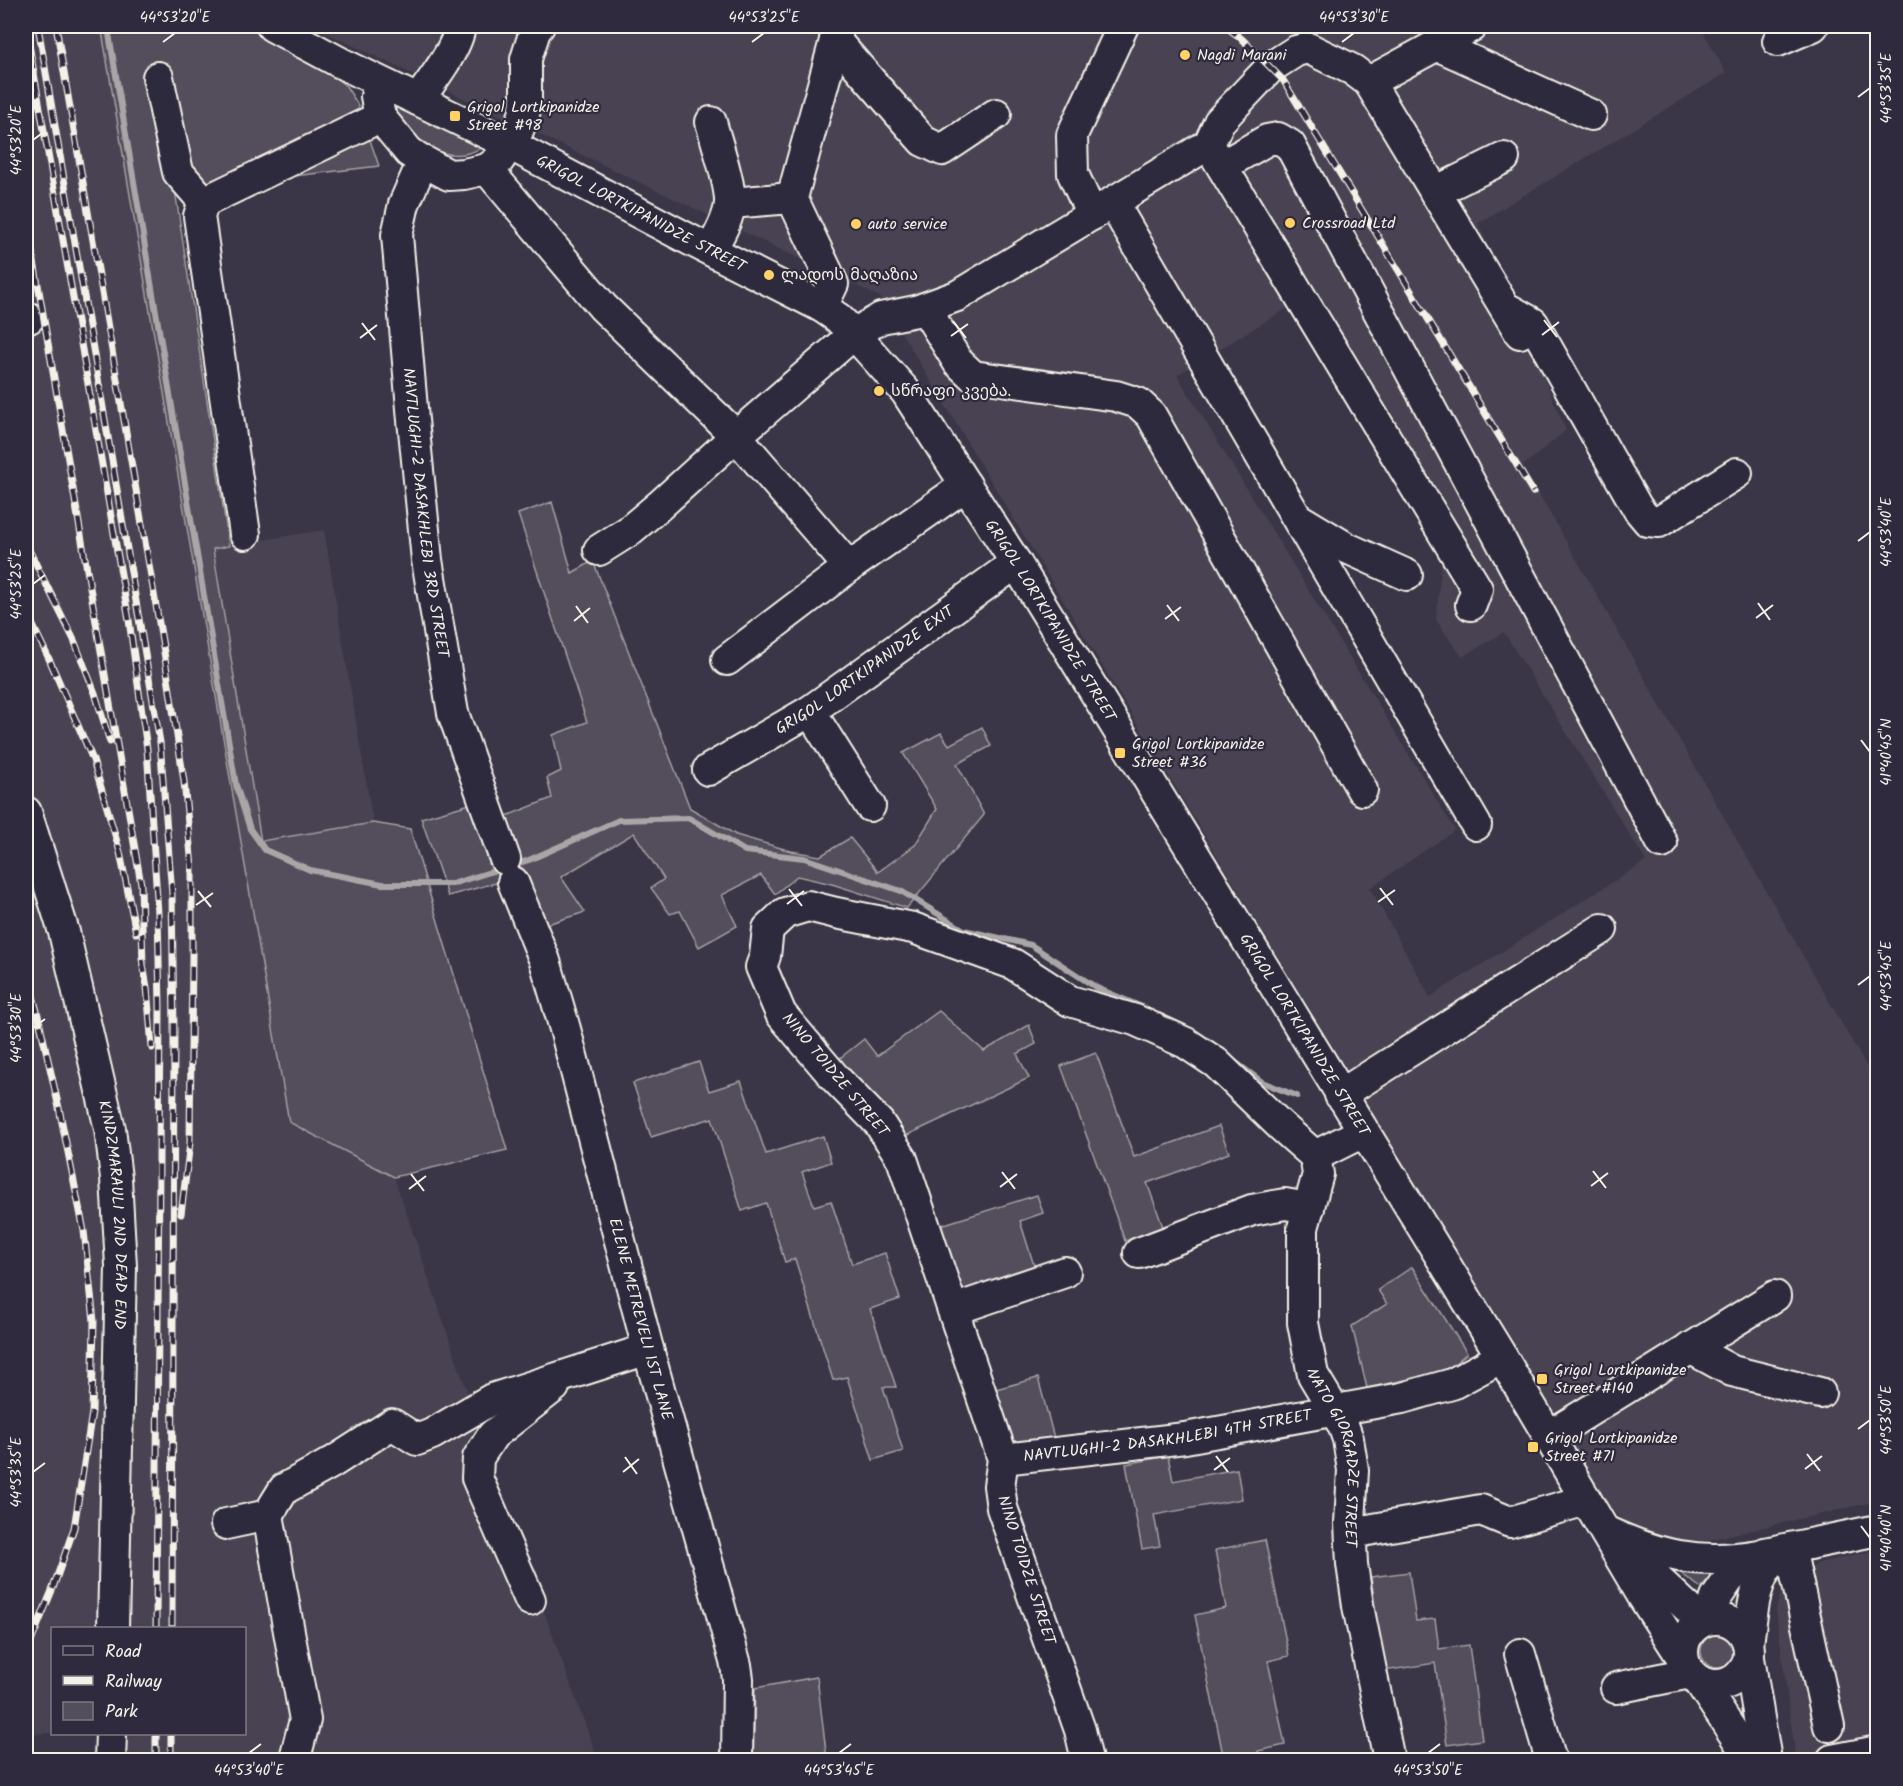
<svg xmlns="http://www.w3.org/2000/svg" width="1903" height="1786" font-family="Kalam,'Noto Sans Georgian',sans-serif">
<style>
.built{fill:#484352;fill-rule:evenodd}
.green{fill:#534e5c;stroke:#a4a0a2;stroke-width:1.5}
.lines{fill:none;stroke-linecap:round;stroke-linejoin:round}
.stream{stroke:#aaa6a7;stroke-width:6}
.minor-casing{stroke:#f4f1e8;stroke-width:34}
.minor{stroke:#2f2a3d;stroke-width:30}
.rail-casing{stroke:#f4f1e8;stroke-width:7}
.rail{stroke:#2f2a3d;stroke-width:4.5;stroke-dasharray:14;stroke-linecap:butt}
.ticks{fill:none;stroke:#f4f1e8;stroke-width:2}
.poi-dot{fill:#ffd166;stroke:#2f2a3d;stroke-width:2}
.labels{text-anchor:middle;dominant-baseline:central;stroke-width:4.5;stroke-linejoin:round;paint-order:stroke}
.poi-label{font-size:16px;fill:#f4f1e8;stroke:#2f2a3d;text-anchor:start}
.street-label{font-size:16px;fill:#f4f1e8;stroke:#2f2a3d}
.neatline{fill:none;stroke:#f4f1e8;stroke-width:2}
.ticks-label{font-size:15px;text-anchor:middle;fill:#f4f1e8}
</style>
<rect width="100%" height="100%" fill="#3b3647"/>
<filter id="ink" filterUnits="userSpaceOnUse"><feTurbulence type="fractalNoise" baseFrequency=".0167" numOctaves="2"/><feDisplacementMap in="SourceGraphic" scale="12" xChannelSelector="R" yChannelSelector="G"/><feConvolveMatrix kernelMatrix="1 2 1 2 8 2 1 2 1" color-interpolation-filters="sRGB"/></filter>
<g filter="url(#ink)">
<!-- built -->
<g class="built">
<path d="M26,26H101L289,1122L394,1177L520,1546L598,1760H120V1734H244V1628H52V1733L26,1734Z"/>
<path d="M312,26H1700L1726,73L1478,223L1566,430L1523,466L1877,1085V1501L1708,1540L1664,1542L1630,1529L1609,1506L880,297ZM1289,307L1442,556L1436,620L1462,657L1504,632L1646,861L1430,997L1370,888L1455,830L1177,375Z"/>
<path d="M324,530L373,823L261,841L213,548Z"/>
<path d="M1877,1550V1760H1796L1776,1610L1783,1587L1818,1563Z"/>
</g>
<!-- green -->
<g class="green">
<path d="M101,26H248L313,61L346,86L358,105L379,166L175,190L229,546L213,549L261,841L373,823L410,829L507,1150L394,1177L289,1122Z"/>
<path d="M394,100L486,146C481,148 474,152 468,153C441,160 413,141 399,119C396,114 396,106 394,100Z"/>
<path d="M552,502L572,573L593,561L690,808L736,835L791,851L820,856L850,838L878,872L915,845L937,809L903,753L941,733L949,745L982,727L991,746L957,764L984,815L907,908L832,884L797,876L775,894L761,875L722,895L737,926L699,947L680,911L670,914L651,888L664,879L634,833L561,877L585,912L544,925L529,878L491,884L448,896L421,818L477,802L484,825L552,798L547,778L561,771L553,735L587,722L518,514Z"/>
<path d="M939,1011L984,1051L1029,1025L1036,1044L1017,1054L1029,1078L901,1138L835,1062L864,1039L877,1056Z"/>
<path d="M1096,1053L1134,1157L1219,1126L1229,1153L1147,1183L1163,1227L1125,1241L1061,1066Z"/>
<path d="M699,1062L709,1091L741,1081L766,1154L823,1136L831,1162L802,1172L814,1206L831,1201L852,1264L885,1253L900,1299L870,1309L896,1387H883L903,1451L873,1460L847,1377L833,1380L795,1259L785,1262L766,1203L742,1211L712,1118L651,1137L633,1083Z"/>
<path d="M1037,1195L1043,1213L1020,1221L1037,1275L959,1300L935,1227Z"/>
<path d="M1412,1267L1467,1353L1446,1371L1367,1388L1352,1326L1387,1304L1378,1290Z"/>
<path d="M1038,1378L1054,1438L1008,1443L992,1390Z"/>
<path d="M1168,1456L1173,1481L1237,1469L1242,1499L1154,1515L1160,1546L1142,1549L1126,1464Z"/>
<path d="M1265,1540L1289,1656L1268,1661L1285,1745L1258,1751L1259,1760H1224L1195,1615L1226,1608L1215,1550Z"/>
<path d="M1720,1567L1701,1588L1674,1568Z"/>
<path d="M1409,1572L1416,1621L1435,1619L1439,1649L1469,1645L1482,1740L1447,1745L1435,1663L1384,1671L1371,1577Z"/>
<circle cx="1718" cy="1651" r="17"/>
<path d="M817,1677L827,1760H753L755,1688Z"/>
</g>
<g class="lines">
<!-- stream -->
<g class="stream">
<path d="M109,34L236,785L250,829L265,850L310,870L382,884H452L503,868"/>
<path d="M513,865L529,860L619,820L689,818L745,851L804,858L901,891L964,930L1031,945L1097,988L1142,1007"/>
<path d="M1159,1015L1185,1027"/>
<path d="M1235,1062L1262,1082L1297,1096"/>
</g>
<!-- minor casing -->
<g class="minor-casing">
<g id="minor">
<path id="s1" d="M272,26L341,63L509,144L694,242L822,307L838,318L854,334L906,392L1016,563L1502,1357L1642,1595L1683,1659"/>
<path d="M835,40L923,141L942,150L996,114"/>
<path d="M1778,41L1813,26"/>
<path d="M1437,45L1591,115"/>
<path d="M158,77L178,172L204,202"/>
<path d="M1369,82L1472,26"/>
<path d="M376,96L380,117L409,152L423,161L449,175L464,174L487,169L499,160L517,133L524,115L526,100V59L535,31L539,26"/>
<path d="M418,100C431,82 458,48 460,26"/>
<path d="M1212,150L1477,589L1471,605"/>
<path id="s2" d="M423,161L404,204L397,235L413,420L427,560L453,713L505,859"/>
<path d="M1222,166L1267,140L1278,138L1290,145L1662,843"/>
<path d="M487,169L603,307L736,436L849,567"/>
<path d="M1435,192L1504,158"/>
<path d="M730,203L792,198"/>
<path d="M1113,203L1476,825"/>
<path d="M1092,215L1073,174L1072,135L1123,26"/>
<path d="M711,250C718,237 729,219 730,203C731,185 716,141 711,122"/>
<path d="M822,307L833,284L792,198L839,26"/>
<path d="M925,308L958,362L973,376L1116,396L1138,403L1151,415L1362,790"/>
<path d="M1510,310L1533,323L1638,509L1648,521L1659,522L1737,473"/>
<path d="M26,318H29"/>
<path d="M1299,519L1347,548L1407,575"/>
<path d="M245,534L199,216L204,202L380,117"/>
<path d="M599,550L629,531L660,505L736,436L854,334L881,318L916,311L957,296L1209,144L1219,122L1230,110L1271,67L1296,51L1308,48L1353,70L1369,82L1520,333"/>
<path d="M727,660L849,567L966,485"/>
<path d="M810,711L870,806"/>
<path id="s3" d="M708,770L810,711L1016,563"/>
<path id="s4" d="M26,812L64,932L110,1129L116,1178L121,1266L113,1628"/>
<path id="s5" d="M513,882L545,961L565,1029L648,1349L736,1665L738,1679L737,1760"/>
<path d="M1340,1095L1602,929"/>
<path id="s6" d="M1315,1156L1318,1174L1303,1228V1323L1313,1375L1343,1425L1348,1439L1353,1470L1350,1523L1352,1564L1358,1606L1389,1760"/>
<path d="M1139,1253L1252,1210L1285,1204L1309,1208"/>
<path d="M953,1310L1065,1272"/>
<path d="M1690,1348L1732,1371L1820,1393"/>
<path d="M1549,1436L1775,1296"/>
<path id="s7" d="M1003,1459L1185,1438L1402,1398L1452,1384L1502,1357"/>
<path d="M268,1515L305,1720L296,1754"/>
<path d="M226,1524L268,1515L284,1489L333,1462L392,1424L417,1440L432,1434L492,1399L648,1349"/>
<path d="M1605,1531C1659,1556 1699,1565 1759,1555"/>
<path d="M1351,1533L1481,1510L1510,1522L1586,1500"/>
<path d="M1790,1548L1829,1726"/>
<path d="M1629,1553L1702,1621"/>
<path d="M530,1600L477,1478L478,1458L493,1435L554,1387"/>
<circle cx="1716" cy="1652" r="33"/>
<path d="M1709,1619L1716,1598L1729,1579L1745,1564L1765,1553L1878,1530"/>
<path d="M1748,1644C1752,1617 1753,1582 1772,1562C1776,1557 1783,1554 1787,1550"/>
<path d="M1520,1654L1551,1760"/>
<path d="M1749,1658L1766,1760"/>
<path d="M1699,1681L1751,1760"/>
<path d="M1616,1688L1690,1673"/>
<path d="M110,1760L111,1734"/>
<path d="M1087,1760L1080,1730L1002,1508L999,1486L1003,1459L902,1159L879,1123L836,1079L781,1014L761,967L765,956L768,929L785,913L808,906L836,913L913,928L1013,964L1070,1001L1135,1020L1186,1043L1216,1063L1281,1126L1315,1156L1363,1132"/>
<path d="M1832,1760L1878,1751"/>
</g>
</g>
<!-- minor -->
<use href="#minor" class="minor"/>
<!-- rail casing -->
<g class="rail-casing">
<g id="rail">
<path d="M38,26L160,742L172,894L174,1029L172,1628"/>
<path d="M56,26L164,652L184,781L192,867V955L190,1143L181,1214"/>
<path d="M1225,26L1242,39L1283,80L1533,492"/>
<path d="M26,27L129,620L147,749L158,913L160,1007L156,1628"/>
<path d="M26,215L141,884L143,967"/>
<path d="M26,544L74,640L95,693L110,742"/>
<path d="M26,611L50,661L93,760L120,852L136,933"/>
<path d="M142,959L147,987L152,1048"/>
<path d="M26,971L37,1011L59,1108L84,1231L94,1321L92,1412L74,1528L53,1588L26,1654"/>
<path d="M156,1760V1734"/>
<path d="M171,1760V1734"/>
</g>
</g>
<!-- rail -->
<use href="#rail" class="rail"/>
</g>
</g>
<!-- ticks -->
<path class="ticks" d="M163,42L175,33M752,42L764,33M1342,42L1354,33M1858,97L1870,88M33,140L45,131M1544,320L1557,337M953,321L966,338M362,323L375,340M1542,335L1559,322M951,336L968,324M360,338L377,325M1858,541L1870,532M33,584L45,575M1758,603L1770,620M1167,605L1179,621M576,606L588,623M1756,618L1773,605M1165,619L1181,607M574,621L590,608M1861,740L1870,752M1380,888L1393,905M789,889L802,906M198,891L211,907M1378,902L1395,890M787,904L804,891M196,905L213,893M1858,985L1870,976M33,1028L45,1019M1593,1171L1606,1188M1002,1172L1015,1189M411,1174L424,1191M1591,1186L1608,1173M1000,1187L1017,1174M409,1189L426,1176M1858,1429L1870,1420M1807,1454L1820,1471M1216,1456L1228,1472M625,1457L637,1474M1805,1469L1822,1456M1214,1470L1230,1458M33,1472L45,1463M623,1472L639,1459M1861,1526L1870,1538M249,1753L261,1744M839,1753L851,1744M1428,1753L1440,1744"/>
<!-- markers -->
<g class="poi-dot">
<circle cx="1185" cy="55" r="6"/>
<rect x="449" y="110" width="12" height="12" rx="3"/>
<circle cx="1290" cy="223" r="6"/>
<circle cx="856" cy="224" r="6"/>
<circle cx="769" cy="275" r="6"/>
<circle cx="879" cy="391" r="6"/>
<rect x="1114" y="747" width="12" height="12" rx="3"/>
<rect x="1536" y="1373" width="12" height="12" rx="3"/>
<rect x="1527" y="1441" width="12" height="12" rx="3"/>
</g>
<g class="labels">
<!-- poi labels -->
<g class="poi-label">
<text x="1197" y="55">Nagdi Marani</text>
<text x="467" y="107">Grigol Lortkipanidze<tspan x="467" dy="18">Street #98</tspan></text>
<text x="1302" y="223">Crossroad Ltd</text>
<text x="868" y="224">auto service</text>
<text x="781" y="275">ლადოს მაღაზია</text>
<text x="891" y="391">სწრაფი კვება.</text>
<text x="1132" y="744">Grigol Lortkipanidze<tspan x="1132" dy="18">Street #36</tspan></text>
<text x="1554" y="1370">Grigol Lortkipanidze<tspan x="1554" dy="18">Street #140</tspan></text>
<text x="1545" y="1438">Grigol Lortkipanidze<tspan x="1545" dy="18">Street #71</tspan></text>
</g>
<!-- street labels -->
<g class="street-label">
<text stroke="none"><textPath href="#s1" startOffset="414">GRIGOL LORTKIPANIDZE STREET</textPath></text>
<text stroke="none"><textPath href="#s2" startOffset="358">NAVTLUGHI-2 DASAKHLEBI 3RD STREET</textPath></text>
<text stroke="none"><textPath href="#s1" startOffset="1008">GRIGOL LORTKIPANIDZE STREET</textPath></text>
<text stroke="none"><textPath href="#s3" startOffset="186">GRIGOL LORTKIPANIDZE EXIT</textPath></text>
<text stroke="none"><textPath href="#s1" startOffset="1494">GRIGOL LORTKIPANIDZE STREET</textPath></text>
<text transform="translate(835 1075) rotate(50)">NINO TOIDZE STREET</text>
<text stroke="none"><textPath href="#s4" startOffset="414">KINDZMARAULI 2ND DEAD END</textPath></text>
<text stroke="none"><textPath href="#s5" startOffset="456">ELENE METREVELI 1ST LANE</textPath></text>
<text stroke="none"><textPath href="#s7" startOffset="166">NAVTLUGHI-2 DASAKHLEBI 4TH STREET</textPath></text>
<text stroke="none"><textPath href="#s6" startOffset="310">NATO GIORGADZE STREET</textPath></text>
<text transform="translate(1026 1570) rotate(72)">NINO TOIDZE STREET</text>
</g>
</g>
<!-- margin -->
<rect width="1903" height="1786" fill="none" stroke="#2f2a3d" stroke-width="66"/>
<!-- legend -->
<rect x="51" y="1627" width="195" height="108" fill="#2f2a3d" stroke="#7e7a81" stroke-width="1.5"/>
<rect x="63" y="1646" width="30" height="9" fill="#2f2a3d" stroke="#7e7a81" stroke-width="1.5"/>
<text x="105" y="1657" font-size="18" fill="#f4f1e8">Road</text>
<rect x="63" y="1676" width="30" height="9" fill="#f4f1e8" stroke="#7e7a81" stroke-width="1.5"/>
<text x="105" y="1687" font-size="18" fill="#f4f1e8">Railway</text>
<rect x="63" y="1702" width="30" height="18" fill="#534e5c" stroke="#7e7a81" stroke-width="1.5"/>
<text x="105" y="1717" font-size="18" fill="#f4f1e8">Park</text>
<rect x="33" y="33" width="1837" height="1720" class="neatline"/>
<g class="ticks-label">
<text x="175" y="22">44°53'20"E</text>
<text x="764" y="22">44°53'25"E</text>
<text x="1354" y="22">44°53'30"E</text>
<text transform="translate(1886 88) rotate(-90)" y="5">44°53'35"E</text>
<text transform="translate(16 140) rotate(-90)" y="5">44°53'20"E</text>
<text transform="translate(1886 532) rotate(-90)" y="5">44°53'40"E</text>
<text transform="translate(16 584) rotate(-90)" y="5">44°53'25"E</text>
<text transform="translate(1886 752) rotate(-90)" y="5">41°40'45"N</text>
<text transform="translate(1886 976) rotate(-90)" y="5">44°53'45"E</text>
<text transform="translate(16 1028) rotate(-90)" y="5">44°53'30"E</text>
<text transform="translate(1886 1420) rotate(-90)" y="5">44°53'50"E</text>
<text transform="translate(16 1472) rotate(-90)" y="5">44°53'35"E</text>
<text transform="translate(1886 1538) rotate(-90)" y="5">41°40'40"N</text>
<text x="249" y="1775">44°53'40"E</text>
<text x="839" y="1775">44°53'45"E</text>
<text x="1428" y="1775">44°53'50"E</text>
</g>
</svg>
